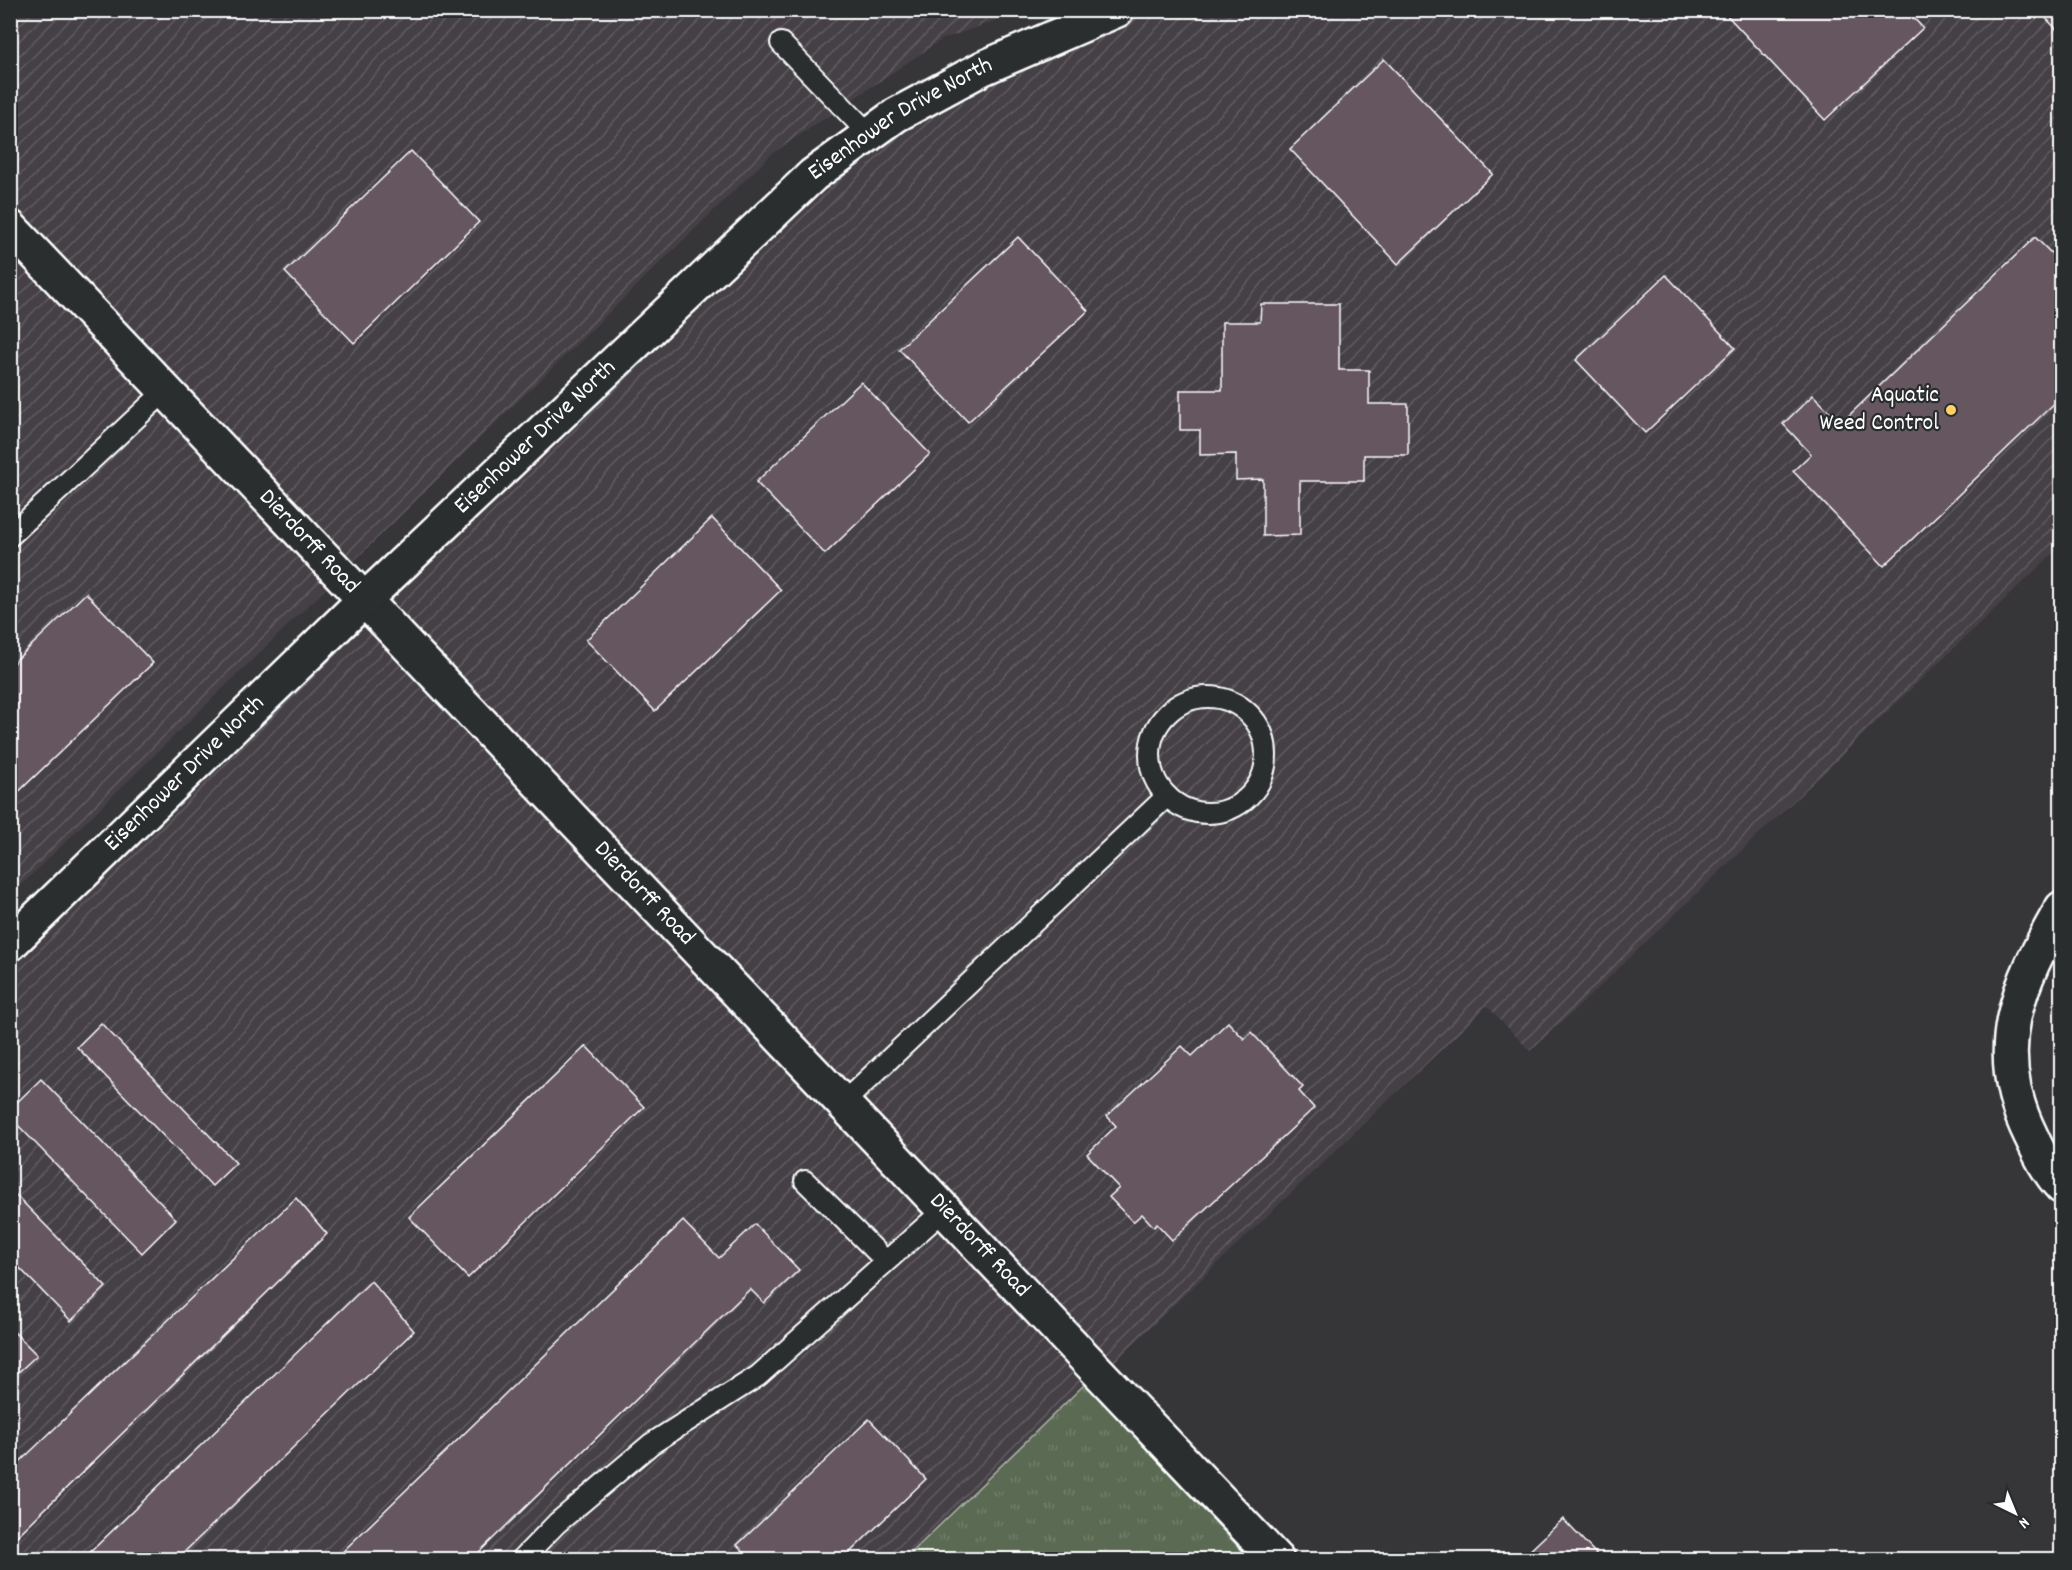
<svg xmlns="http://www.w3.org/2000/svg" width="2072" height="1570" font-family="Dekko,sans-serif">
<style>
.industrial{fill:url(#industrial-furrows)}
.grass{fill:url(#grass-tufts);stroke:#acb4a8;stroke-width:1.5}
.building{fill:#665761;stroke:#fff;stroke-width:1.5}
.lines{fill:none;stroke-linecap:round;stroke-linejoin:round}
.lane-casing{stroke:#fff;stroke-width:24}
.street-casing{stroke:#fff;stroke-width:38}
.secondary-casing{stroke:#fff;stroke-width:38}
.lane{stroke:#2a2d2e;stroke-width:20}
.street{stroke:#2a2d2e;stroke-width:33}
.secondary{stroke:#2a2d2e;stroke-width:33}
.poi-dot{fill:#ffd166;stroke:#2a2d2e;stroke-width:2}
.labels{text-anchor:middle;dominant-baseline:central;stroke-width:4.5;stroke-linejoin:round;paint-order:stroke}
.street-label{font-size:24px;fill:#fff;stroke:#2a2d2e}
.poi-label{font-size:24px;fill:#fff;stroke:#2a2d2e;text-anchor:end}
</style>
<defs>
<pattern id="industrial-furrows" width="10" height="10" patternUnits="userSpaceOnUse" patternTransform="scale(1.5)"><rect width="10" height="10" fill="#443f44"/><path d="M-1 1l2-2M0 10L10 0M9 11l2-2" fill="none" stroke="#605c60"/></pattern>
<pattern id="grass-tufts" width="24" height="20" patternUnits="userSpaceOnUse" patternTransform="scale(1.5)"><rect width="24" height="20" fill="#5a6a52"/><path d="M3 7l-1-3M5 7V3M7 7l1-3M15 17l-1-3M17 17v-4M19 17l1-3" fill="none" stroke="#73806c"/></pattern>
</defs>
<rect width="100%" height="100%" fill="#363538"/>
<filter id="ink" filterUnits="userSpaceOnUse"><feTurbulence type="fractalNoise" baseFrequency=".0167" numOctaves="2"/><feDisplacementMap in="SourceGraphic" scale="12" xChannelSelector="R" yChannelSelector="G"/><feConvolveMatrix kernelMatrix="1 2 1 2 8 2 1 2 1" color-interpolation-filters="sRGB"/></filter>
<g filter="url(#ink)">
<!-- industrial -->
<g class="industrial">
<path d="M11,11H1022L941,40L772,154L11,895Z"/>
<path d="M1117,11H2061V546L1576,1009L1530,1051L1487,1006L908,1559L11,1560V944L813,175Z"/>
</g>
<!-- grass -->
<path class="grass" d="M1085,1384L1250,1559H905Z"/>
<!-- building -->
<g class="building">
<path d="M1722,10H1906L1923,28L1825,120Z"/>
<path d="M2038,10H2062V35Z"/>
<path d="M1384,59L1493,174L1398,264L1290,149Z"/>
<path d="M411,151L479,222L354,343L285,272Z"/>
<path d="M1018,237L1088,311L968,422L899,349Z"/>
<path d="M2035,237L2062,264V396L1884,566L1793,471L1811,454L1783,424L1813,395L1841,423Z"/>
<path d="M1666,275L1735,348L1645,433L1576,360Z"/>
<path d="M1261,304H1339V370H1369V404H1408V455H1364V481H1300V535L1263,536V479L1236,480V454L1200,455V430H1180V390H1222V322H1260Z"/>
<path d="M861,382L930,454L825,554L756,482Z"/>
<path d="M712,518L781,590L655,711L586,640Z"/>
<path d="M86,593L153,663L10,800V666Z"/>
<path d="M1228,1022L1244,1039L1251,1032L1303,1087L1299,1091L1314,1108L1172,1240L1157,1224L1154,1227L1142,1214L1133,1222L1109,1197L1119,1188L1087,1154L1116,1126L1107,1116L1182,1046L1192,1056Z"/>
<path d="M101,1023L236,1163L212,1186L77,1047Z"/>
<path d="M586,1046L644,1107L468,1278L409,1217Z"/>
<path d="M41,1079L176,1219L142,1253L10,1117V1109Z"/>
<path d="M10,1189L106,1287L71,1321L10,1258Z"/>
<path d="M296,1198L327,1234L10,1543V1471Z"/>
<path d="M683,1221L719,1258L755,1224L799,1270L764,1303L750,1289L471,1560H334Z"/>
<path d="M371,1281L414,1331L176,1560H82Z"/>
<path d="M10,1328L37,1355L10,1380Z"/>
<path d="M869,1419L926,1479L842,1560H752L737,1545Z"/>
<path d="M1563,1519L1599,1557L1597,1560H1520Z"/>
</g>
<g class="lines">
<!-- lane casing -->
<g class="lane-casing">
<g id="lane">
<path d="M781,43L869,134"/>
<path d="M10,536L165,391"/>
<circle cx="1208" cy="755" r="58"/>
<path d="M844,1102L1167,796"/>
<path d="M805,1181L886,1261"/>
<path d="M521,1560L557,1523L651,1444L758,1376L945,1209"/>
</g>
</g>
<!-- street casing -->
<g class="street-casing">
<path id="street" d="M2062,908C2018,984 1988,1050 2031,1136C2039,1153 2048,1172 2062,1187"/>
</g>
<!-- secondary casing -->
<g class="secondary-casing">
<g id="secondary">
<path id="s1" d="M10,227C431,673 856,1114 1277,1560"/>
<path id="s2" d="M10,944L363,601L813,175L896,115L983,68L1117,10"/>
</g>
</g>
<!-- lane -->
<use href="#lane" class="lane"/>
<!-- street -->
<use href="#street" class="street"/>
<!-- secondary -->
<use href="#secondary" class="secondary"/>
</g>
</g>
<!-- markers -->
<circle class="poi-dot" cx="1951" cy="410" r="6"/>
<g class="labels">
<!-- street labels -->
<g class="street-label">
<text stroke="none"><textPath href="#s2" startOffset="1216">Eisenhower Drive North</textPath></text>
<text stroke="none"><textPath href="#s2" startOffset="730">Eisenhower Drive North</textPath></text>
<text stroke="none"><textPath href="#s1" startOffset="434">Dierdorff Road</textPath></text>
<text stroke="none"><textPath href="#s2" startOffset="244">Eisenhower Drive North</textPath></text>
<text stroke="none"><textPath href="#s1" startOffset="920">Dierdorff Road</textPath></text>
<text stroke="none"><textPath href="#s1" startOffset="1406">Dierdorff Road</textPath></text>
</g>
<!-- poi labels -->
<g class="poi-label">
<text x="1939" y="396">Aquatic<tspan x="1939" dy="28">Weed Control</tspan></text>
</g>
</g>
<!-- margin -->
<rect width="2072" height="1570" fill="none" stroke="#2a2d2e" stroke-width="36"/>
<rect x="18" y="18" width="2036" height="1534" fill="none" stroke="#fff" stroke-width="2" filter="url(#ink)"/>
<!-- north arrow -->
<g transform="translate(2015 1513) rotate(137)" stroke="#2a2d2e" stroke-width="4.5" paint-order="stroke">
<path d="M0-4.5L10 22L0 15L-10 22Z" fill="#ffffff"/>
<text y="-9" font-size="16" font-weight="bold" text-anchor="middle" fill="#ffffff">N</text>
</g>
</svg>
